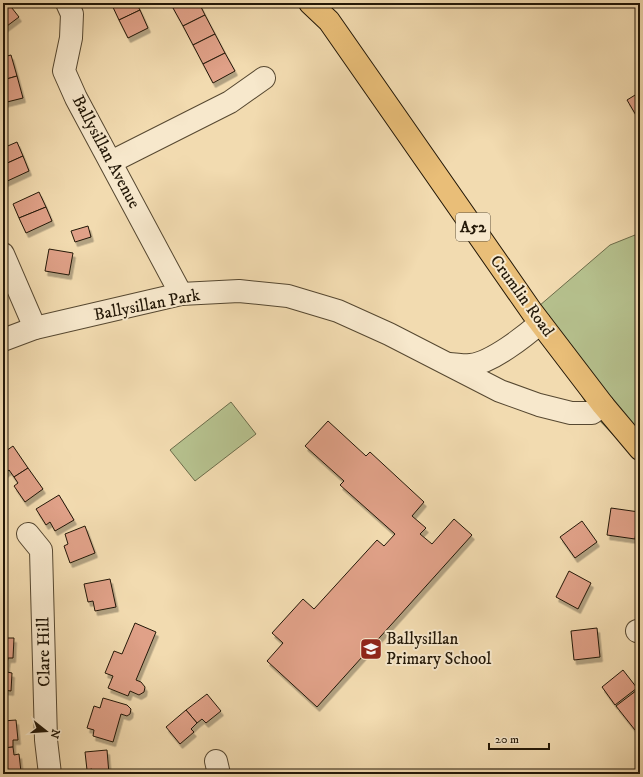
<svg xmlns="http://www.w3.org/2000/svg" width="643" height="777" font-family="'IM FELL DW Pica',serif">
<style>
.green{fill:#b6c18e;stroke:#6c6c4a}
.building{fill:#e0a188;stroke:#221707;filter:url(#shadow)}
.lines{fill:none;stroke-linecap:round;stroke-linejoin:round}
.minor-casing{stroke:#564831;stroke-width:24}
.major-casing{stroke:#221707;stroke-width:24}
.minor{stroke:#f7e8cc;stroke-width:22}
.major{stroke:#e9be78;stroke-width:22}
.labels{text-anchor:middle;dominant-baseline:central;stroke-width:4;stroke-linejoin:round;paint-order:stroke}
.shield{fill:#f7e8cc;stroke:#625642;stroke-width:1}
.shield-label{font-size:16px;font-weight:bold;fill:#221707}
.street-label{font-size:17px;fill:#221707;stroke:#f7e8cc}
.poi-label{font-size:17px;fill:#221707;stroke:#f7e8cc;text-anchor:start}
</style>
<defs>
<filter id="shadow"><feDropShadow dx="2.5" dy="4.5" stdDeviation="0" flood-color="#0004"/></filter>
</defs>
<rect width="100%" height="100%" fill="#f2dbb0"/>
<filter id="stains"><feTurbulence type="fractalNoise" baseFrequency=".005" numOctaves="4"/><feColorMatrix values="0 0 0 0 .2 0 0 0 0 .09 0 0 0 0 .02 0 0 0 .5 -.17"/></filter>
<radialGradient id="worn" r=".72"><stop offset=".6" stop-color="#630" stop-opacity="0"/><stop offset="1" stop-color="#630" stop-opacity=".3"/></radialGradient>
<!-- green -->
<g class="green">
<path d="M640,233V462L592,413L532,312L610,245Z"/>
<path d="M231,402L256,434L195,481L170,450Z"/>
</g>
<!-- building -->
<g class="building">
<path d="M3,3H8L19,17L3,29Z"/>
<path d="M111,3H136L140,10L119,20Z"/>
<path d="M171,3H182L173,8Z"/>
<path d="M182,3H199L205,15L183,26L173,8Z"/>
<path d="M140,10L148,28L128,38L119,20Z"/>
<path d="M205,15L215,34L193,45L183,26Z"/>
<path d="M215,34L225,53L203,64L193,45Z"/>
<path d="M225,53L235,71L213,83L203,64Z"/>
<path d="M11,55L17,76L3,80V57Z"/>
<path d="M17,76L23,98L3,103V80Z"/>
<path d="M640,92V122L627,100Z"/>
<path d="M17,142L23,156L3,165V148Z"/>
<path d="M23,156L29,171L3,183V165Z"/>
<path d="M39,192L46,207L19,218L13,204Z"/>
<path d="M46,207L52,221L26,233L19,218Z"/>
<path d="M88,226L91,237L75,242L71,231Z"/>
<path d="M49,249L73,253L69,275L45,271Z"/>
<path d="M328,421L366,456L370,452L424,502L412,516L426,528L420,534L432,544L454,519L472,535L317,707L267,661L283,643L272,633L303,599L314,609L377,540L384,546L395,534L340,485L344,481L305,446Z"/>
<path d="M13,446L28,468L14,477L9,470L5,473L3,470V453Z"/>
<path d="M28,468L43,489L25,502L14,486L18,483L14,477Z"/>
<path d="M59,495L74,520L55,531L50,522L46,525L36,509Z"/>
<path d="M611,508L639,512L635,539L607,535Z"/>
<path d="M582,521L597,542L575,558L560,537Z"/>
<path d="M85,526L95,553L70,563L64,546L68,544L65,534Z"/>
<path d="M569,571L591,583L578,609L556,597Z"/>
<path d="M110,579L116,607L95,611L93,601L88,602L84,584Z"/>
<path d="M135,623L156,632L136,680L141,682L145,687L144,692L139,695L130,691L128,696L108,688L113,676L105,673L114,651L122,654Z"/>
<path d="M597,628L600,657L574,660L571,631Z"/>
<path d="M3,638H14L13,658H8L7,664H3Z"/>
<path d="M3,664H7V672L12,673L11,691L3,690Z"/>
<path d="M623,670L637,688L615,705L602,687Z"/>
<path d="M637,690L640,693V726L635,730L616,706Z"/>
<path d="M207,694L221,711L206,723L202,719L197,723L186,710Z"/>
<path d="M103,698L127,705L131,709L130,714L127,716L121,714L113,742L93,736L94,730L87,728L94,706L100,708Z"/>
<path d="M186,710L197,723L191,729L194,732L180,744L166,727Z"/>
<path d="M16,720L18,740H13V747L3,748V721Z"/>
<path d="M13,747L14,755L19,754L21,772L3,774V748Z"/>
<path d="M107,750L109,774H92V769L87,770L85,752Z"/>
</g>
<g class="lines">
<!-- minor casing -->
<g class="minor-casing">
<g id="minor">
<path d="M67,3L72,14L71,38L64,71L76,98L181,294"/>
<path d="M111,162L230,102L264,78"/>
<path d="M3,254L35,328"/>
<path d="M3,340L35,328L181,294L239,291L288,296L338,311L389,334L500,391L539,405L571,413H592L603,405"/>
<path d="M449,364C456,364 464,366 471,365C492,362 524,337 540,323"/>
<path d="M28,534L41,550L46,740L50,774"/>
<path d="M637,631L640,632"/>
<path d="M216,761L219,774"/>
</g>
</g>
<!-- major casing -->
<g class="major-casing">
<path id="major" d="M310,3L329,21L532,312L603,405L640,449"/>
</g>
<!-- minor -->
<use href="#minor" class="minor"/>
<!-- major -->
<use href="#major" class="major"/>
</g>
<!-- icons -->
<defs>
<g id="school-square" transform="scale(1.15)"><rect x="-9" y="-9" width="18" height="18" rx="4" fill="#8f2418" stroke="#f7e8cc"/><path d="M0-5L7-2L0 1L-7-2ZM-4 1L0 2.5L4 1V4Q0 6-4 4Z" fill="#fff"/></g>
</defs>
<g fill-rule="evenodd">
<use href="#school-square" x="371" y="649"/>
</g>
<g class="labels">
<!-- shield labels -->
<rect class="shield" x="456" y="213" width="34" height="28" rx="3"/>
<g class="shield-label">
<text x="473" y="227">A52</text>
</g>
<!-- street labels -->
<g class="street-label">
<text transform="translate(106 152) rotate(62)">Ballysillan Avenue</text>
<text transform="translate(522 296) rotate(54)">Crumlin Road</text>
<text transform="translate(147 305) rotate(-11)">Ballysillan Park</text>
<text transform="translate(44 652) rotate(-91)">Clare Hill</text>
</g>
<!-- poi labels -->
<g class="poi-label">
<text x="386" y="639">Ballysillan<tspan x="386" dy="20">Primary School</tspan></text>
</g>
</g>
<!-- margin -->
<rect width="643" height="777" fill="none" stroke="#f2dbb0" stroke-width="16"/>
<rect x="4" y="4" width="635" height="769" fill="none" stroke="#221707" stroke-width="2"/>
<rect x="8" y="8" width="627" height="761" fill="none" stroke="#221707"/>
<!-- north arrow -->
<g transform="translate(46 731) rotate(107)" stroke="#f7e8cc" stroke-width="3" paint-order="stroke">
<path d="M0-3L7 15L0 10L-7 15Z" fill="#221707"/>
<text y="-6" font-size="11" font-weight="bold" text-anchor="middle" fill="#221707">N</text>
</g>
<!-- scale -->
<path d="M489 743v6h60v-6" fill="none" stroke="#221707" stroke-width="2"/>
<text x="495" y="743" font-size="12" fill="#221707" stroke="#f7e8cc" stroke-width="3" paint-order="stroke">20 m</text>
<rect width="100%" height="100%" filter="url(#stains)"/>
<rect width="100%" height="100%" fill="url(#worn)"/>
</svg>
